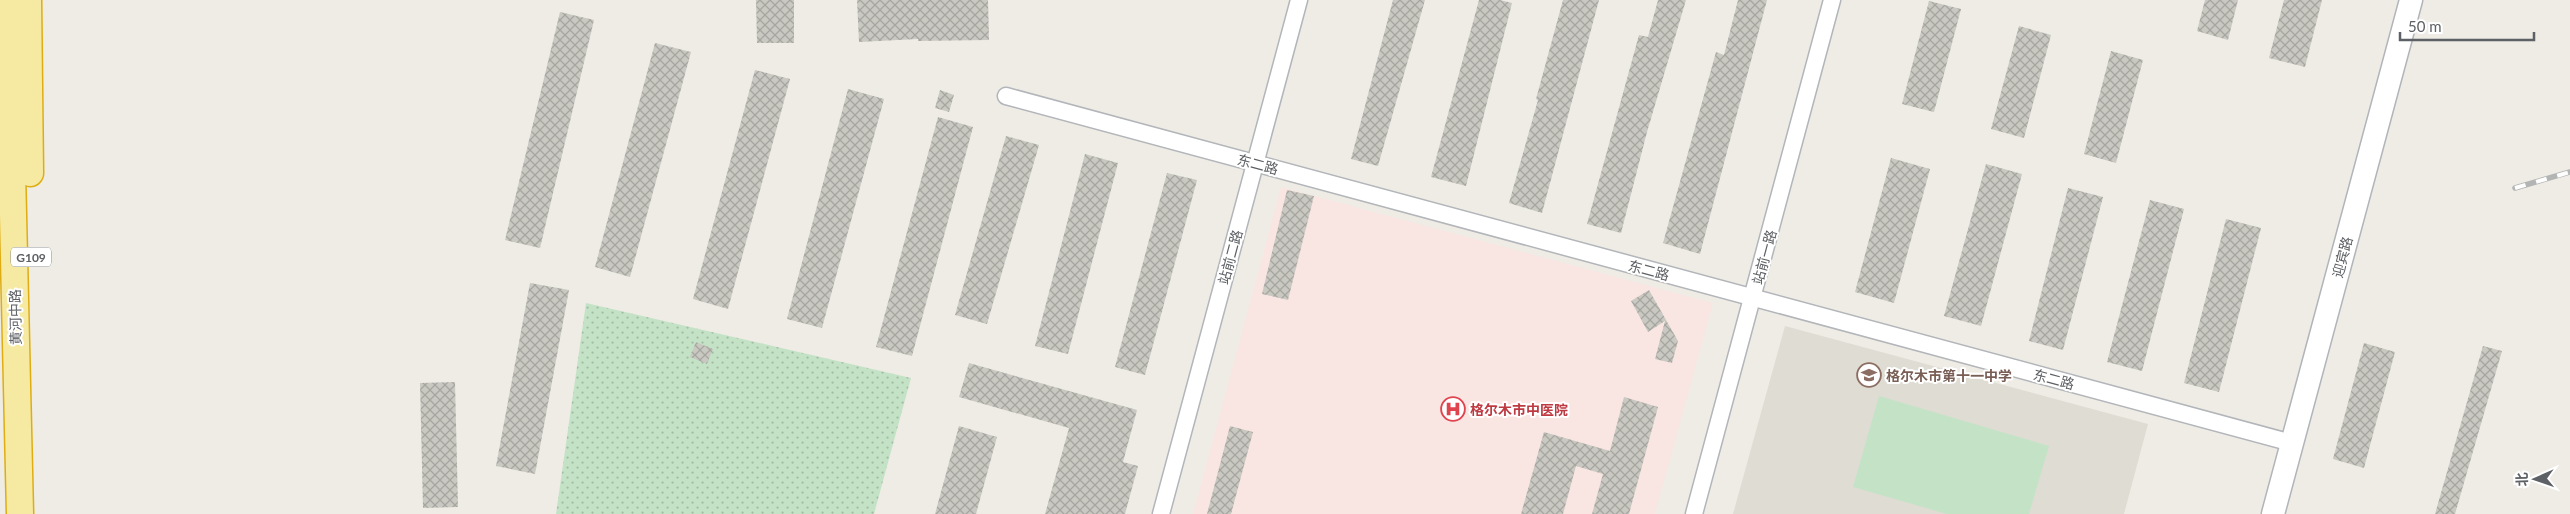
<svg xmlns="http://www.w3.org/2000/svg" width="2570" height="514" font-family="Lato,'Noto Sans SC',sans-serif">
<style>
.education{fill:#dedcd3}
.medical{fill:#f9e6e3}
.grass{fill:url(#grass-dots)}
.garden{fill:#c4e3c6}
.building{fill:url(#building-cross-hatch)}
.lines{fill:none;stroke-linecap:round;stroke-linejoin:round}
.minor-casing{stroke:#b2b5b9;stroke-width:19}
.secondary-casing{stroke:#b1b4b9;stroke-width:25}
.trunk-casing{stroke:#dfad13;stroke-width:29}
.minor{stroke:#fff;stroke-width:16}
.secondary{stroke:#fff;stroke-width:22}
.trunk{stroke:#f6eaa3;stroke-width:26}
.rail-casing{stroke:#b3b4b4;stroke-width:5.5}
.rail{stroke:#fff;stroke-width:4;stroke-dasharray:11;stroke-linecap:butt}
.labels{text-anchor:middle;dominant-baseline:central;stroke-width:4;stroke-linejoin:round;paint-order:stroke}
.shield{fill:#fff;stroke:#8e9092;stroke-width:1}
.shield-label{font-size:12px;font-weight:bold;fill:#5d6064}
.street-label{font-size:14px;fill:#5d6064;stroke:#fff}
.education-label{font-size:14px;font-weight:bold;fill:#785e54;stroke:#fff;text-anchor:start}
.health-label{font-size:14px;font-weight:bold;fill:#be3a42;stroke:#fff;text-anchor:start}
</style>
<defs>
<pattern id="grass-dots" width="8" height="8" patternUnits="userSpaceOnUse" patternTransform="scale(1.25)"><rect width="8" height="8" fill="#c4e3c6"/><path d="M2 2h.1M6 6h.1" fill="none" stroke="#a2bba4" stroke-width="1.8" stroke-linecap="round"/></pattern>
<pattern id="building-cross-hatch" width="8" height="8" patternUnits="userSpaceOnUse" patternTransform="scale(1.25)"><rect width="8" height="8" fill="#c9c8c1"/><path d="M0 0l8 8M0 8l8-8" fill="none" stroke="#a6a6a0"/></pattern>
</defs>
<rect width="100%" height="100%" fill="#eeece5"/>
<!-- education -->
<path class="education" d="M1785,326L2148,424L2124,514H1733Z"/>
<!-- medical -->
<path class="medical" d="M1281,187L1713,303L1655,514H1193Z"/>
<!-- grass -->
<path class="grass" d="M586,303L911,378L874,514H556Z"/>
<!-- garden -->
<path class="garden" d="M1879,396L2049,446L2029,514H1947L1853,487Z"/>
<!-- building -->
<g class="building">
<path d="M756,0H794V43H757Z"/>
<path d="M857,0H988L989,40L918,41V39L859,42Z"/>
<path d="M1393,0H1425L1378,166L1351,159Z"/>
<path d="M1479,0H1500L1512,3L1466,186L1431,177Z"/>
<path d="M1563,0H1599L1542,213L1509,203L1538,100L1536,99Z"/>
<path d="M1658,0H1686L1647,132L1621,233L1587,224L1639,35L1648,37Z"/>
<path d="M1738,0H1767L1700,254L1663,243L1716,52L1724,55Z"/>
<path d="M2205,0H2238L2228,40L2197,31Z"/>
<path d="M2284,0H2322L2305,67L2269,58Z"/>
<path d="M1929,1L1961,9L1934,112L1902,104Z"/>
<path d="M560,12L594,20L540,248L505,240Z"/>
<path d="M2019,26L2051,35L2024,138L1991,129Z"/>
<path d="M655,43L691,52L630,277L595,267Z"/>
<path d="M2111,51L2143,60L2116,163L2084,154Z"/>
<path d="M755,70L790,79L728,309L693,299Z"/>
<path d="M848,89L884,99L822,328L787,319Z"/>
<path d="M940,90L954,95L949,112L935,108Z"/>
<path d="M938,117L973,127L912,356L876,347Z"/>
<path d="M1006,136L1039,145L987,324L955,315Z"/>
<path d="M1085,154L1118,163L1068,354L1035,346Z"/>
<path d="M1891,158L1930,169L1894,303L1855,292Z"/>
<path d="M1986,164L2022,174L1981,326L1944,316Z"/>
<path d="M1167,173L1197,180L1145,375L1115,367Z"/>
<path d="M2068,188L2103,197L2063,350L2029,341Z"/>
<path d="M1287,190L1314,196L1288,300L1262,294Z"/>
<path d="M2150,200L2184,209L2142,371L2107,362Z"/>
<path d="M2226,219L2261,228L2219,392L2184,383Z"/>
<path d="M530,283L569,290L535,474L496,466Z"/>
<path d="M1649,290L1678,341L1672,363L1655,359L1665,321L1648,332L1631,301Z"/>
<path d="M696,342L713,349L707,364L690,357Z"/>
<path d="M2364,343L2395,352L2364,468L2333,459Z"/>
<path d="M2483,346L2502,351L2455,514H2435Z"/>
<path d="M969,363L1137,410L1123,462L1138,466L1125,514H1045L1069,428L959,397Z"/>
<path d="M455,382L458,507L423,508L420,383Z"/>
<path d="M1624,397L1658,407L1629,514H1592L1603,474L1576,466L1563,514H1521L1544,432L1610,451Z"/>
<path d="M959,426L997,437L976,514H935Z"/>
<path d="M1230,426L1253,432L1231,514H1207Z"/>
</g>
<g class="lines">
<!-- minor casing -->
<g class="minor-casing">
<g id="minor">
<path d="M1006,96L2292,443"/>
<path d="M1161,514L1299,0"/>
<path d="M1694,514L1832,0"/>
</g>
</g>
<!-- secondary casing -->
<g class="secondary-casing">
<path id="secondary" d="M2273,514L2411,0"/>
</g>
<!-- trunk casing -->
<g class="trunk-casing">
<g id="trunk">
<path d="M8,0L20,514"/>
<path d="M28,0L30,173"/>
</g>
</g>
<!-- minor -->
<use href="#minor" class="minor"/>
<!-- secondary -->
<use href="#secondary" class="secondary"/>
<!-- trunk -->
<use href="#trunk" class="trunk"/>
<!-- rail casing -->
<g class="rail-casing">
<path id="rail" d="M2515,188L2570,172"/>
</g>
<!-- rail -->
<use href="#rail" class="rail"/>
</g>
<!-- icons -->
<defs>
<g id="school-ring" transform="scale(1.25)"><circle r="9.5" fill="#fff" stroke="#8d6e63" stroke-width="1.5"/><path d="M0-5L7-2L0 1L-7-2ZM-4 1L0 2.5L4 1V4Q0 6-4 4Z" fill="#8d6e63"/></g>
<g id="hospital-ring" transform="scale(1.25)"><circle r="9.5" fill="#fff" stroke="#e0444e" stroke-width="1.5"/><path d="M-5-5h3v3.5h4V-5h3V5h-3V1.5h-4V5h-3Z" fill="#e0444e"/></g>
</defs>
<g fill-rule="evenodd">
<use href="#school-ring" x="1869" y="375"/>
<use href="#hospital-ring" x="1453" y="409"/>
</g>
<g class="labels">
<!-- shield labels -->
<rect class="shield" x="11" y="247.5" width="40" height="19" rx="4"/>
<g class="shield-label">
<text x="31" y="257">G109</text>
</g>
<!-- street labels -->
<g class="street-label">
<text transform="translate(1258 164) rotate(15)">东二路</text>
<text transform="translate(1230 257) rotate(-75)">站前二路</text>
<text transform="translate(1764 257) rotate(-75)">站前一路</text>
<text transform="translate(2342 257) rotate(-75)">迎宾路</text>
<text transform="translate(1649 270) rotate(15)">东二路</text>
<text transform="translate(15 317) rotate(-91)">黄河中路</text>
<text transform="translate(2054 379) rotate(15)">东二路</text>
</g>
<!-- education labels -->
<g class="education-label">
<text x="1886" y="375">格尔木市第十一中学</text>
</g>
<!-- health labels -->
<g class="health-label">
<text x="1470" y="409">格尔木市中医院</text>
</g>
</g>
<!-- north arrow -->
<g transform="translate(2535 479) rotate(268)" stroke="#ffffff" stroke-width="4" paint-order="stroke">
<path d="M0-4L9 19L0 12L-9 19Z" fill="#5d6064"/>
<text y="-8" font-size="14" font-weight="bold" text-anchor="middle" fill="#5d6064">北</text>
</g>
<!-- scale -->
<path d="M2400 32v8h134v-8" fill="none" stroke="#5d6064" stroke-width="2.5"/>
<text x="2408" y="32" font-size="15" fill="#5d6064" stroke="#ffffff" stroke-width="4" paint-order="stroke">50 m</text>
</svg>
